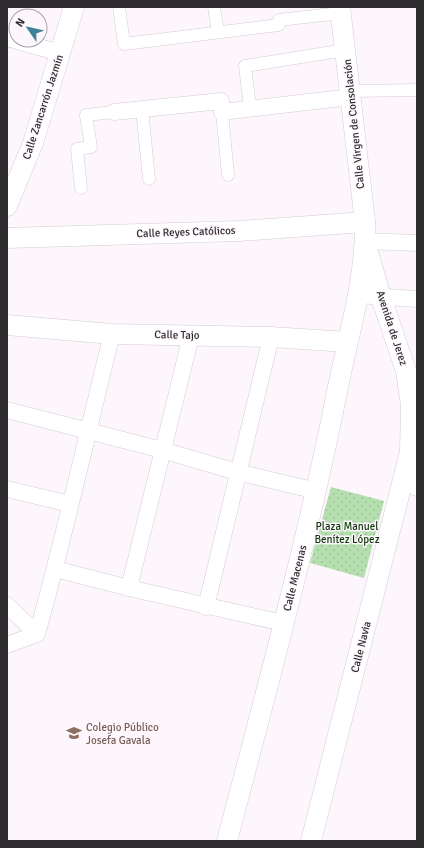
<svg xmlns="http://www.w3.org/2000/svg" width="424" height="848" font-family="Signika,sans-serif">
<style>
.park{fill:url(#park-dots)}
.lines{fill:none;stroke-linecap:round;stroke-linejoin:round}
.pedestrian-casing{stroke:#d2ccd2;stroke-width:13}
.minor-casing{stroke:#d2ccd2;stroke-width:17}
.tertiary-casing{stroke:#d2ccd2;stroke-width:21}
.pedestrian{stroke:#fff;stroke-width:12}
.minor{stroke:#fff;stroke-width:16}
.tertiary{stroke:#fff;stroke-width:20}
.labels{text-anchor:middle;dominant-baseline:central;stroke-width:3;stroke-linejoin:round;paint-order:stroke}
.street-label{font-size:11px;fill:#2e2c2e;stroke:#fdf7fd}
.park-label{font-size:11px;fill:#0f390b;stroke:#fdf7fd}
.education-label{font-size:11px;fill:#785e54;stroke:#fdf7fd;text-anchor:start}
</style>
<defs>
<pattern id="park-dots" width="8" height="8" patternUnits="userSpaceOnUse"><rect width="8" height="8" fill="#b6dfb0"/><path d="M2 2h.1M6 6h.1" fill="none" stroke="#9dc098" stroke-width="1.8" stroke-linecap="round"/></pattern>
</defs>
<rect width="100%" height="100%" fill="#fdf7fd"/>
<!-- park -->
<path class="park" d="M331,487L384,501L364,578L310,563Z"/>
<g class="lines">
<!-- pedestrian casing -->
<g class="pedestrian-casing">
<g id="pedestrian">
<path d="M119,7L124,44L279,25V20L341,13"/>
<path d="M214,7L218,32"/>
<path d="M351,91L417,90"/>
<path d="M250,108L245,66L345,50"/>
<path d="M142,109L149,179"/>
<path d="M222,112L228,175"/>
<path d="M81,188L77,149L91,147L86,115L114,112"/>
</g>
</g>
<!-- minor casing -->
<g class="minor-casing">
<g id="minor">
<path d="M7,38L60,53"/>
<path d="M114,112L221,101L222,112L351,97"/>
<path d="M365,241L417,243"/>
<path d="M358,295L417,299"/>
<path d="M7,410L162,450L237,472L317,491"/>
<path d="M7,489L70,504"/>
<path d="M55,569L129,588L283,623"/>
<path d="M129,588L191,336"/>
<path d="M7,605L37,634"/>
<path d="M206,607L271,337"/>
<path d="M7,645L37,634C65,535 87,434 112,334"/>
</g>
</g>
<!-- tertiary casing -->
<g class="tertiary-casing">
<g id="tertiary">
<path d="M7,206L33,143L74,7"/>
<path d="M7,238L239,231L365,222"/>
<path d="M367,249L381,297L406,371L411,405L410,452L417,486"/>
<path d="M7,325L112,334L271,337L347,342"/>
<path d="M227,841C266,692 307,543 337,392C348,336 366,279 365,222L340,7"/>
<path d="M311,841L410,452"/>
</g>
</g>
<!-- pedestrian -->
<use href="#pedestrian" class="pedestrian"/>
<!-- minor -->
<use href="#minor" class="minor"/>
<!-- tertiary -->
<use href="#tertiary" class="tertiary"/>
</g>
<!-- icons -->
<defs>
<g id="school-bare" transform="scale(1.2)"><path d="M0-5L7-2L0 1L-7-2ZM-4 1L0 2.5L4 1V4Q0 6-4 4Z" fill="#8d6e63" stroke="#fdf7fd" stroke-width="2.5" paint-order="stroke"/></g>
</defs>
<g fill-rule="evenodd">
<use href="#school-bare" x="74" y="733"/>
</g>
<g class="labels">
<!-- street labels -->
<g class="street-label">
<text transform="translate(43 107) rotate(-72)">Calle Zancarrón Jazmín</text>
<text transform="translate(354 124) rotate(-96)">Calle Virgen de Consolación</text>
<text transform="translate(186 232) rotate(-2)">Calle Reyes Católicos</text>
<text transform="translate(392 328) rotate(72)">Avenida de Jerez</text>
<text transform="translate(177 335) rotate(1)">Calle Tajo</text>
<text transform="translate(295 578) rotate(-76)">Calle Macenas</text>
<text transform="translate(361 647) rotate(-76)">Calle Navia</text>
</g>
<!-- park labels -->
<g class="park-label">
<text x="347" y="526">Plaza Manuel<tspan x="347" dy="13">Benítez López</tspan></text>
</g>
<!-- education labels -->
<g class="education-label">
<text x="86" y="727">Colegio Público<tspan x="86" dy="13">Josefa Gavala</tspan></text>
</g>
</g>
<!-- border -->
<rect width="424" height="848" fill="none" stroke="#2e2c2e" stroke-width="16"/>
<!-- north arrow -->
<g transform="translate(28 28) rotate(304)"><circle r="19" fill="#fdf7fd" stroke="#aaa6aa"/>
<path d="M0-3L7 15L0 10L-7 15Z" fill="#418195"/>
<text y="-6" font-size="11" font-weight="bold" text-anchor="middle" fill="#2e2c2e">N</text>
</g>
</svg>
